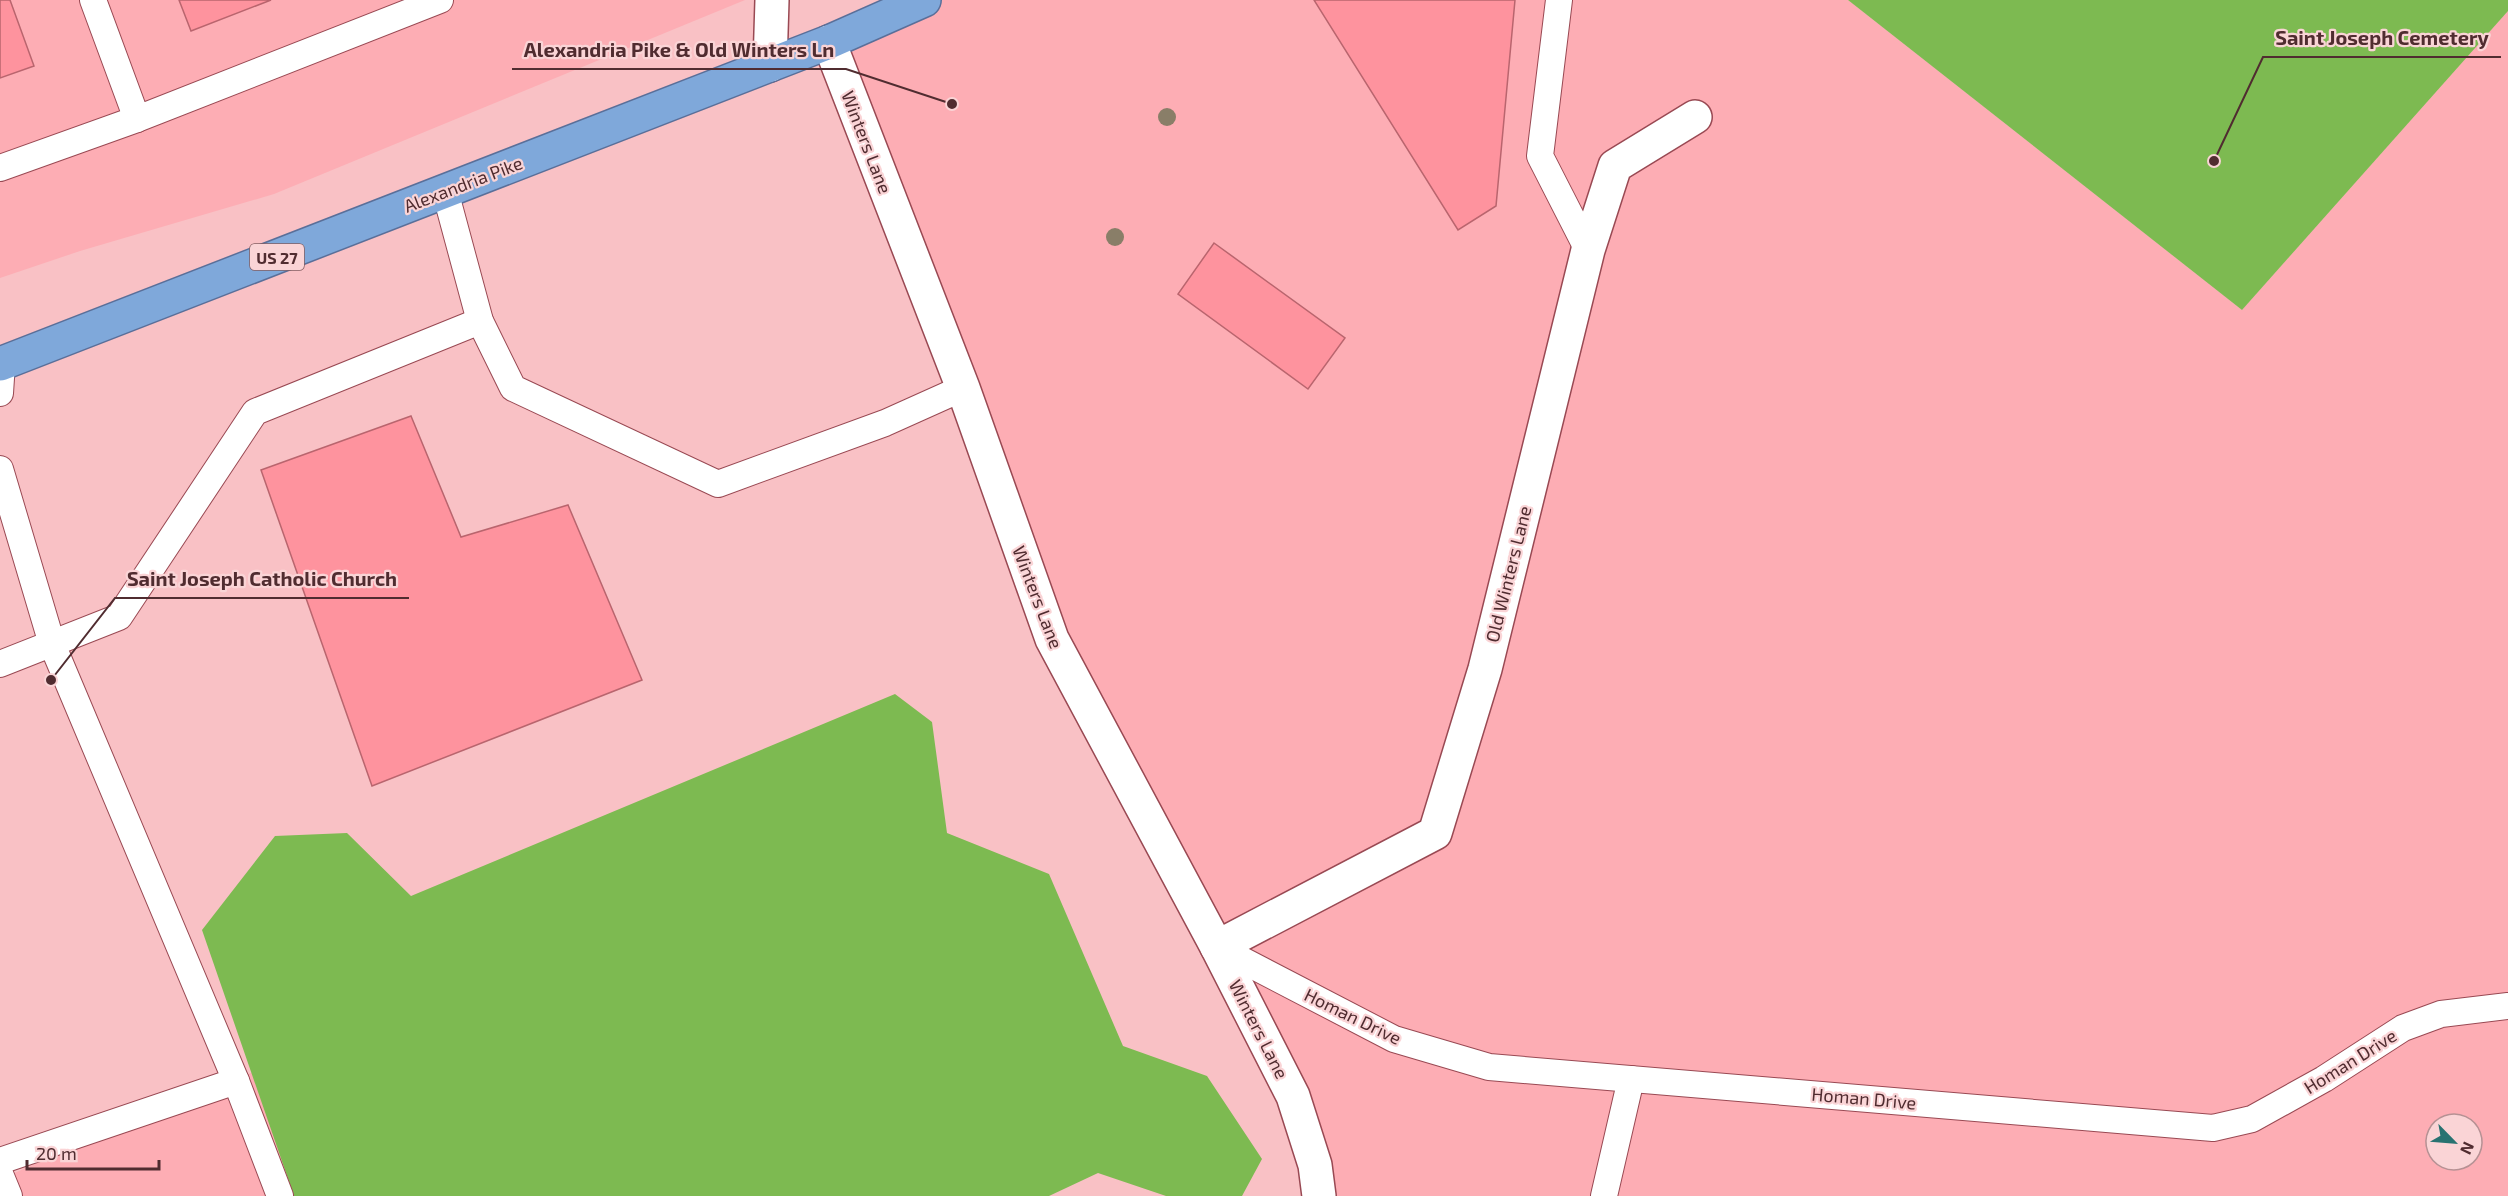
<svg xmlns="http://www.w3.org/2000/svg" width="2508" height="1196" font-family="'Exo 2',sans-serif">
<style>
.built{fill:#fdadb4;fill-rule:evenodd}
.green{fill:#7dba51}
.building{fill:#fe939e;stroke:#b9656e;stroke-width:1.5}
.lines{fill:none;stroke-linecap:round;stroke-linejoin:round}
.service-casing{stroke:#994953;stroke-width:28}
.minor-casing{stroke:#994953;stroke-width:36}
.tertiary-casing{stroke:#994953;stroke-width:36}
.trunk-casing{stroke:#5a6f99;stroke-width:36}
.service{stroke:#fff;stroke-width:26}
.minor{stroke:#fff;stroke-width:33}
.tertiary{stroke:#fff;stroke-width:33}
.trunk{stroke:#7fa8da;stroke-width:33}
.tree{fill:#897e68}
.labels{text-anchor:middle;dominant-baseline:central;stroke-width:4.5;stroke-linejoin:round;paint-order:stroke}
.shield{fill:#fad4d6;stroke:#835e62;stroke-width:1.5}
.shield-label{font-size:16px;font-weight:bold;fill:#502c30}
.street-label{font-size:18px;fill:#502c30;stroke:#fad4d6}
.leader{fill:none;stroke:#502c30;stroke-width:2}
.callout-dot{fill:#502c30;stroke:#fad4d6;stroke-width:2}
.callout-label{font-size:20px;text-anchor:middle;font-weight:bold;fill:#502c30;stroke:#fad4d6;stroke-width:4.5;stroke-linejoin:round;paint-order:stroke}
</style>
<rect width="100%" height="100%" fill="#f9c1c5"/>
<!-- built -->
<g class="built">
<path d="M0,0H745L274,194L80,251L0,278Z"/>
<path d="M924,0H1848L2242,310L2508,11V1196H1319L1315,1165L1052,639L829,42ZM2436,1124H2472V1160H2436Z"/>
<path d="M253,1072L294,1196H0V1179Z"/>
</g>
<!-- green -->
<g class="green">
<path d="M1848,0H2508V11L2242,310Z"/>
<path d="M895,694L932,722L947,833L1049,874L1123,1046L1207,1076L1262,1159L1242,1196H1166L1098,1173L1049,1196H294L202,930L275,836L347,833L411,896Z"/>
</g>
<!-- building -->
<g class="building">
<path d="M0,0H10L34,66L0,78Z"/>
<path d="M179,0H271L191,31Z"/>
<path d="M1314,0H1515L1496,206L1458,230Z"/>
<path d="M1214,243L1345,338L1308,389L1178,294Z"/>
<path d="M411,416L461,537L568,505L642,680L372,786L261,470Z"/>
</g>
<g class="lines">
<!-- service casing -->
<g class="service-casing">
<g id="service">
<path d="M93,0L137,119L440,0"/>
<path d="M1559,0L1540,156L1588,250"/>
<path d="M0,168L137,119"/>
<path d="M445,191L480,321L513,388L718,484L885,423L963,388"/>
<path d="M0,393L2,363"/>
<path d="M0,469L52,644L236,1081L280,1196"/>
<path d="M0,664L119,617L255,412L480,321"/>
<path d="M1217,947L1394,1039L1489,1067L2213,1128L2252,1119L2324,1079L2403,1028L2441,1014L2508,1006"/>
<path d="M0,1161L236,1081"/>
<path d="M0,1174L9,1196"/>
<path d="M1604,1196L1631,1079"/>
</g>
</g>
<!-- minor casing -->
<g class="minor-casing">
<g id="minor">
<path d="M770,65L772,0"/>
<path d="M1217,947L1435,833L1485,669L1588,250L1615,166L1695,117"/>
</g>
</g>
<!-- tertiary casing -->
<g class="tertiary-casing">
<path id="tertiary" d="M829,42L963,388L1052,639L1217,947L1293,1096L1315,1165L1319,1196"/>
</g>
<!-- trunk casing -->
<g class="trunk-casing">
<path id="trunk" d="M0,364L829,42L924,0"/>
</g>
<!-- service -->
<use href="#service" class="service"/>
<!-- minor -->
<use href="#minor" class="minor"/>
<!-- tertiary -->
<use href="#tertiary" class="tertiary"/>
<!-- trunk -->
<use href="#trunk" class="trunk"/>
</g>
<!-- trees -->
<g class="tree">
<circle cx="1167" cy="117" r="9"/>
<circle cx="1115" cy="237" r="9"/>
</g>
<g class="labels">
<!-- shield labels -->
<rect class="shield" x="250" y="244" width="54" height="26" rx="4.5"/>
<g class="shield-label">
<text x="277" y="257">US 27</text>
</g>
<!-- street labels -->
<g class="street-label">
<text transform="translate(867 142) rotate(69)">Winters Lane</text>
<text transform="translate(463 184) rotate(-21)">Alexandria Pike</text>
<text transform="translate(1508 574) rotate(-76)">Old Winters Lane</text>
<text transform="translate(1038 597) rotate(69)">Winters Lane</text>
<text transform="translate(1353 1016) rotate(26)">Homan Drive</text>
<text transform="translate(1259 1029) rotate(63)">Winters Lane</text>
<text transform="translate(2350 1061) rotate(-32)">Homan Drive</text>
<text transform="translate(1864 1098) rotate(5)">Homan Drive</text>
</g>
</g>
<!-- callouts -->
<path class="leader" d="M2214 161L2263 57H2501M952 104L846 69H512M51 680L115 598H409"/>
<g class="callout-dot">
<circle cx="2214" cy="161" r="6"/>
<circle cx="952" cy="104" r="6"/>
<circle cx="51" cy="680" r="6"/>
</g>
<g class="callout-label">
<text x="2382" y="45">Saint Joseph Cemetery</text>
<text x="679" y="57">Alexandria Pike &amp; Old Winters Ln</text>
<text x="262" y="586">Saint Joseph Catholic Church</text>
</g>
<!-- north arrow -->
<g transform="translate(2454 1142) rotate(115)"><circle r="28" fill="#fad4d6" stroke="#b69194" stroke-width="1.5"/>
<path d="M0-4.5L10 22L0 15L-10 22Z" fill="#287271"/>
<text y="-9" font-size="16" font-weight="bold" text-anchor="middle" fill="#502c30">N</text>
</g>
<!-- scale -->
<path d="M27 1160v9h132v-9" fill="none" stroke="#502c30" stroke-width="3"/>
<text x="36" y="1160" font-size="18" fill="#502c30" stroke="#fad4d6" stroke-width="4.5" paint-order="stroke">20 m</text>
</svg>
